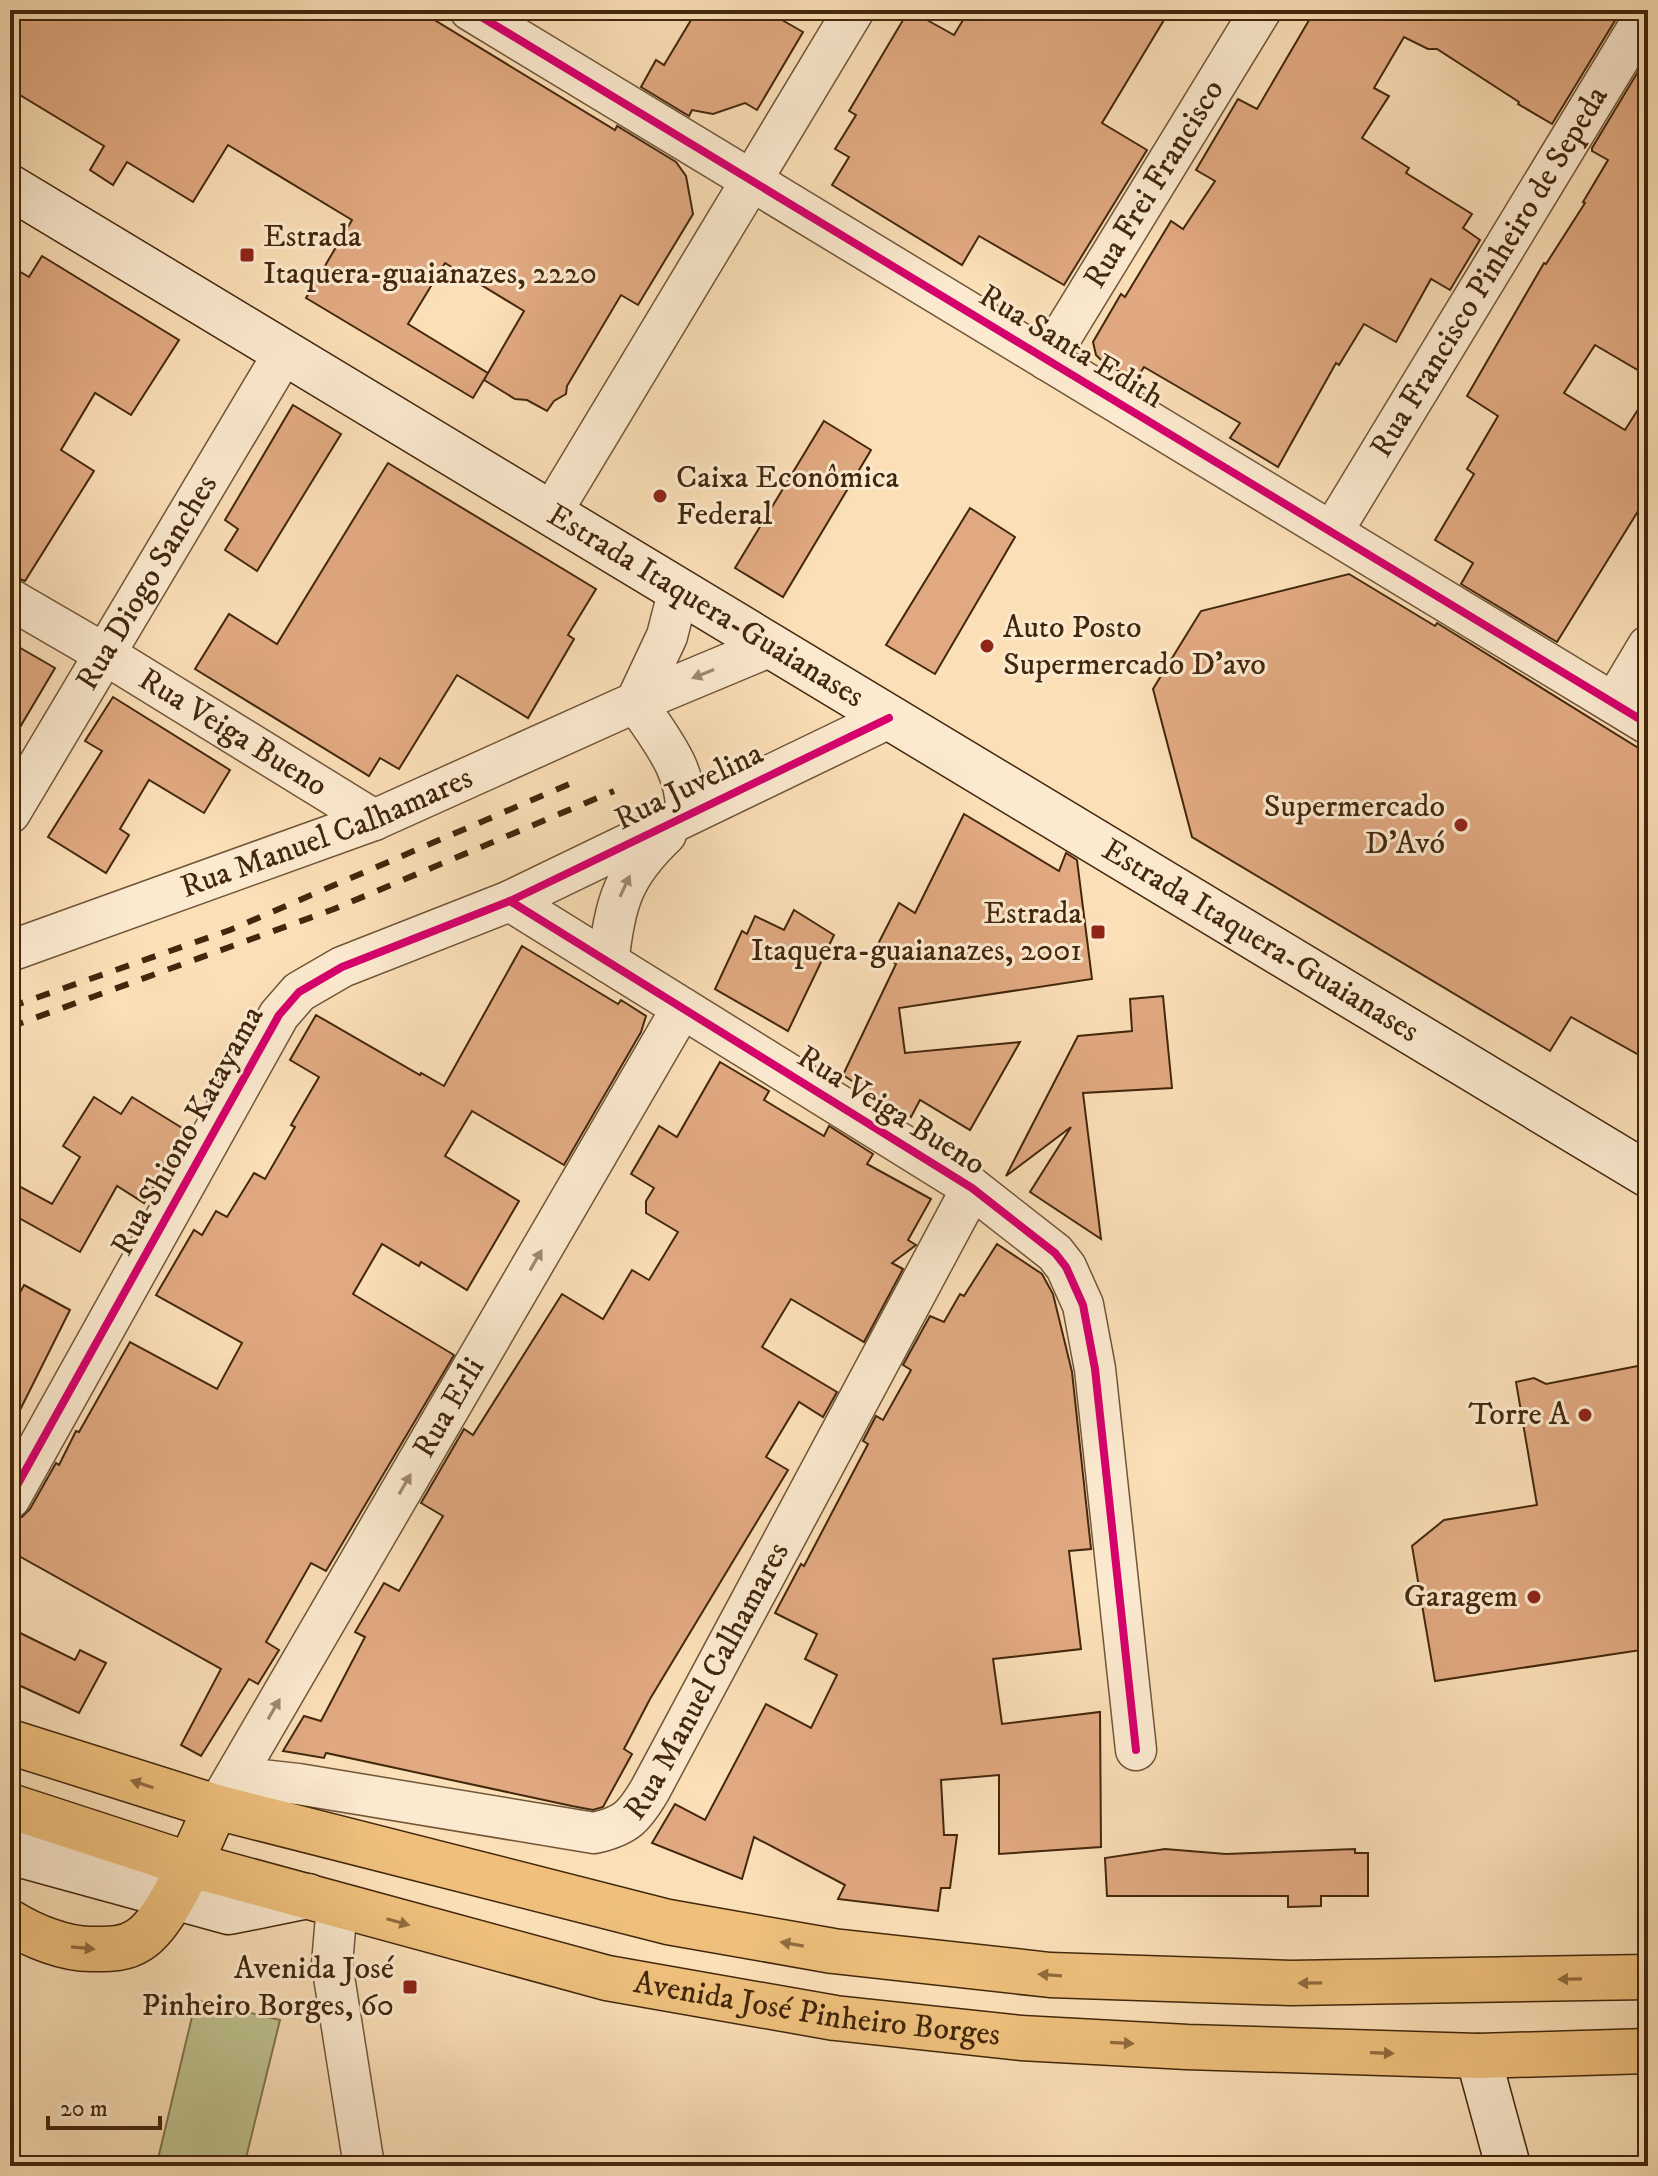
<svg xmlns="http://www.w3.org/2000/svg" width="1658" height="2176" font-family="'IM FELL DW Pica',serif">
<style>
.green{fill:#bec28f;stroke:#80744e;stroke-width:2}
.building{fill:#e1a981;stroke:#43270c;stroke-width:2;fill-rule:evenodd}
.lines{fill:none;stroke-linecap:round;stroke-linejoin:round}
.street-casing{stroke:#715537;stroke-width:43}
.secondary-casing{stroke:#43270c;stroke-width:47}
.primary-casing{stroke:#43270c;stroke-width:47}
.street{stroke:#fcead0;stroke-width:40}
.secondary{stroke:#fcead0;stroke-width:44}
.primary{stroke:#eec07c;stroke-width:44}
.rail{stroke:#43270c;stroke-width:6;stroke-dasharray:14 14;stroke-linecap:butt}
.cycleway-casing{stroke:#fcead0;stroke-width:13}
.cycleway{stroke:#d6006c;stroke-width:8}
.oneway{fill:#a0886e}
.oneway2{fill:#906c3e}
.poi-dot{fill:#8f2418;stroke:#fcead0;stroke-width:3}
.labels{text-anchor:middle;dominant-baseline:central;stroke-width:6;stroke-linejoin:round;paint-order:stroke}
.street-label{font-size:32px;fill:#43270c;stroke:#fcead0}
.poi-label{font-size:32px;fill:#43270c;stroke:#fcead0;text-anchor:end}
</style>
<rect width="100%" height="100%" fill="#fbdfb7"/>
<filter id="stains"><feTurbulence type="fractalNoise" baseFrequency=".0025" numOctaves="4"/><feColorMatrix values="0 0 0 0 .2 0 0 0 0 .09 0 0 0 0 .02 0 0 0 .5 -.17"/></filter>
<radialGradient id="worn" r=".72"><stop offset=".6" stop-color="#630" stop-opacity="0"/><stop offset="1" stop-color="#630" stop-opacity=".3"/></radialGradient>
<!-- green -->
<path class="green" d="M196,2000L280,2020L244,2166H168L157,2163Z"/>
<!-- building -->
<g class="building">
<path d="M10,10H418L615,130L617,126L676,162L686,176L693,214L638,305L621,295L567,386L566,394L554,401L547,411L527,400L515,399L484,380L488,373L473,398L306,298L352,220L228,145L193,202L127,162L113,185L90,170L104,146L10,89ZM445,263L524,311L488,373L408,324Z"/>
<path d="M697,10H788L782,20L803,32L757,110L745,103L713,114L692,110L689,116L641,87L656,60L664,65Z"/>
<path d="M909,10L954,35L969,10H1170L1102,123L1147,150L1064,285L979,236L962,265L832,185L849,157L835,149L856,115L849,111Z"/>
<path d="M1315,10H1612L1619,14L1552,124L1518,104L1519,102L1437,49H1428L1404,37L1374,88L1389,96L1362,138L1409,168L1406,173L1472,214L1463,228L1480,240L1450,290L1431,279L1396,342L1364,324L1339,365L1336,363L1278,467L1230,438L1240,423L1144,367L1135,381L1101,360L1096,355L1093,342L1121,294L1125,297L1171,221L1183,229L1215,181L1196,170L1238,99L1257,109Z"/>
<path d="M1648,55V376L1595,345L1564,393L1625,430L1648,394V495L1557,642L1461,584L1473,563L1435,540L1474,474L1467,469L1498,416L1467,396L1544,263L1546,264L1585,203L1583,202L1608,160L1592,151V148Z"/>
<path d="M42,256L179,340L131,415L95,393L61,450L94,471L25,581L10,576V266L29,277Z"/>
<path d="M293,405L341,434L257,571L225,550L238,529L225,520Z"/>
<path d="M824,421L871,450L783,597L735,568Z"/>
<path d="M388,463L596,589L568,635L574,639L528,718L457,675L399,769L380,758L369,776L195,669L229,614L277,644Z"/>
<path d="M970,508L1015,537L935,674L886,645Z"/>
<path d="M1349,574L1435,626L1437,623L1648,754V1060L1571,1017L1550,1051L1192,837L1153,689L1201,611Z"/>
<path d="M10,642L55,668L10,744Z"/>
<path d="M113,697L230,770L204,813L149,780L120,829L129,835L106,873L48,837L102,751L85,741Z"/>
<path d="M964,814L1059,871L1066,853L1077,860L1092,979L899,1008L905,1053L1020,1042L970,1130L920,1100L911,1117L900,1110L898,1115L853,1087L855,1083L843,1075L896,964L875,950L899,903L915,913Z"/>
<path d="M794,910L834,935L788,1031L715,989L742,931L747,934L755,916L784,930Z"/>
<path d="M522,946L618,1004L621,1000L646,1016L641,1032L564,1165L472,1111L445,1156L519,1201L467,1290L421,1262L419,1266L382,1244L353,1294L454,1355L326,1571L311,1563L266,1642L279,1650L258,1684L249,1679L201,1756L181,1745L221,1669L10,1551V1521L22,1517L30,1509L56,1463L59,1465L76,1431L79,1432L130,1342L217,1389L242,1343L156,1295L194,1230L202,1235L216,1211L227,1217L254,1173L265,1179L295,1127L291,1125L319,1077L290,1060L316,1015L420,1075L421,1073L444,1086Z"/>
<path d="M1163,996L1172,1088L1083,1093L1101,1239L1030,1192L1071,1127L1006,1176L1078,1036L1132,1031L1130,999Z"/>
<path d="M720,1062L769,1091L764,1100L824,1136L829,1126L873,1154L867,1164L931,1199L908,1240L916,1245L892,1263L903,1269L864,1342L791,1299L762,1347L837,1392L823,1417L799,1402L766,1457L788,1470L650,1699L624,1749L632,1754L603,1807L593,1810L572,1806L326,1753L324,1758L283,1751L304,1716L321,1721L365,1637L355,1632L384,1583L399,1591L443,1516L421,1503L464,1429L473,1435L562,1294L603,1319L632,1270L649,1280L678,1232L646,1213V1201L654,1188L631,1174L659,1126L677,1137Z"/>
<path d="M94,1097L121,1114L132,1097L187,1131L144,1203L117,1186L80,1252L10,1213V1202L19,1186L52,1204L80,1157L63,1146Z"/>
<path d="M997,1244L1042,1274L1053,1294L1072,1372L1091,1549L1069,1551L1081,1649L993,1659L1002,1724L1100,1712L1101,1847L999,1854V1775L941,1780L944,1835H957L950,1888H941L938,1911L838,1899L845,1885L754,1837L742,1879L652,1843L675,1804L705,1820L766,1704L811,1728L837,1675L805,1659L817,1634L775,1613L801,1564L804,1566L868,1444L863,1441L876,1416L883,1420L911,1370L903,1365L930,1316L944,1322L960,1294L964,1296Z"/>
<path d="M24,1285L70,1310L10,1430L18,1436L10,1451V1311Z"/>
<path d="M1648,1364V1649L1435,1681L1412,1546L1444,1520L1537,1505L1516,1382L1534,1378L1546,1384Z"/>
<path d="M10,1628L75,1660L80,1650L106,1663L79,1713L10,1681Z"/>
<path d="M1165,1849L1226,1854L1355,1849V1853H1368V1896H1321V1906L1288,1907V1896H1107L1105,1858Z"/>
</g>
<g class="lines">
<!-- street casing -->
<g class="street-casing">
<g id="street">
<path d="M470,10L1648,724"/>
<path id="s1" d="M1047,360L1261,10"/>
<path d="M551,513L854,10"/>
<path id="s2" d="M1332,532L1648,11"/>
<path id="s3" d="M10,599L103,653L374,820"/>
<path d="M636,702C660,739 688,769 686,815"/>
<path d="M636,702L667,636L678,593"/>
<path d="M1614,703L1648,646"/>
<path id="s4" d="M10,813L284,353"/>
<path d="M510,901L972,1188L1055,1253L1066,1267L1083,1305L1095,1369L1136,1750"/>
<path id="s5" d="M10,951L374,820L625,707L769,647"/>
<path d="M608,962C616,902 621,877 666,834"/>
<path d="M10,1498L279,1015L299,992L342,967L510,901L889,718"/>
<path id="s6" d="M235,1777L298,1784L594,1833C626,1826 634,1817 650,1790L972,1188"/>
<path id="s7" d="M223,1797L682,1008"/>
<path d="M337,1905L332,1964L364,2166"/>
</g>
</g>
<!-- secondary casing -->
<g class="secondary-casing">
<g id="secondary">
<path id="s8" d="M10,187L1648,1175"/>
<path d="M10,1852L229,1912L308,1896"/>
<path d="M1478,2056L1508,2166"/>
</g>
</g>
<!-- primary casing -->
<g class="primary-casing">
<g id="primary">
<path d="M10,1742L216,1807L668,1922L833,1951L1050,1975L1291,1983L1648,1977"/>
<path id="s9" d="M10,1806L188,1864L607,1978L835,2018L1021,2038L1187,2047L1478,2056L1648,2051"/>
<path d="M10,1922C33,1936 64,1949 91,1949C108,1949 124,1950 139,1940C170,1921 199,1841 216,1807"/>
</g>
</g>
<!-- street -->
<use href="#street" class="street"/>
<!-- secondary -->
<use href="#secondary" class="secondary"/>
<!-- primary -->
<use href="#primary" class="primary"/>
<!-- rail -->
<g class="rail">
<path d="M10,1007L230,930L581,779"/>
<path d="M10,1027L334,909L614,791"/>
</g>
<!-- cycleway casing -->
<g class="cycleway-casing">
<g id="cycleway">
<path d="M470,10L1648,724"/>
<path d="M510,901L972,1188L1055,1253L1066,1267L1083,1305L1095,1369L1136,1750"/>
<path d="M10,1498L279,1015L299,992L342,967L510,901L889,718"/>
</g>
</g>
<!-- cycleway -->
<use href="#cycleway" class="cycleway"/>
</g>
<!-- one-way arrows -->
<defs><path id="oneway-solid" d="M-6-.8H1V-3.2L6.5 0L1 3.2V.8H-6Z" transform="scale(2)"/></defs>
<g class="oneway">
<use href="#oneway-solid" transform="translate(703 674) rotate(158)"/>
<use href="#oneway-solid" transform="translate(625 886) rotate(-65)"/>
<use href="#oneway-solid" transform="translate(536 1260) rotate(-60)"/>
<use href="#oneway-solid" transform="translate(405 1484) rotate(-60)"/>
<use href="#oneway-solid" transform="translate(274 1709) rotate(-60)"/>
</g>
<g class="oneway2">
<use href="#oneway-solid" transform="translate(142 1784) rotate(-162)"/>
<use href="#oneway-solid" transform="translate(398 1922) rotate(16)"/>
<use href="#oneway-solid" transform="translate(792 1944) rotate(-170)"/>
<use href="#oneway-solid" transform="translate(83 1948) rotate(5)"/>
<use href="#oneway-solid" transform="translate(1050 1975) rotate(-176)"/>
<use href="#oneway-solid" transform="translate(1570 1979) rotate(179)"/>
<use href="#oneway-solid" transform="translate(1310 1983) rotate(179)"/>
<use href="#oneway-solid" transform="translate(1122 2043) rotate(3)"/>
<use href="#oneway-solid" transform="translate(1382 2053) rotate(2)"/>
</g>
<!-- markers -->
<g class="poi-dot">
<rect x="239" y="247" width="16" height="16" rx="4"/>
<circle cx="660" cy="496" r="8"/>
<circle cx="987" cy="646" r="8"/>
<circle cx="1461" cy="825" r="8"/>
<rect x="1090" y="924" width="16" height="16" rx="4"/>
<circle cx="1585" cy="1415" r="8"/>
<circle cx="1534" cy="1597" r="8"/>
<rect x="402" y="1979" width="16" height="16" rx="4"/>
</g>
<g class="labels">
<!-- street labels -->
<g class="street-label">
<text stroke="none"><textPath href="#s1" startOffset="206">Rua Frei Francisco</textPath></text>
<text stroke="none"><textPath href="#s2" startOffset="304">Rua Francisco Pinheiro de Sepeda</textPath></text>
<text transform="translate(1071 347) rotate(31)">Rua Santa Edith</text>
<text stroke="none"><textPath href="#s4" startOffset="268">Rua Diogo Sanches</textPath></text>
<text stroke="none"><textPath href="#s8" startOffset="812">Estrada Itaquera-Guaianases</textPath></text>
<text stroke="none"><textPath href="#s3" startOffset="260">Rua Veiga Bueno</textPath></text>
<text transform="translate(689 787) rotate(-26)">Rua Juvelina</text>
<text stroke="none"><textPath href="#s5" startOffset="338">Rua Manuel Calhamares</textPath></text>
<text stroke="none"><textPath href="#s8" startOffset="1460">Estrada Itaquera-Guaianases</textPath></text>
<text transform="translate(891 1111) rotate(32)">Rua Veiga Bueno</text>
<text transform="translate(188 1131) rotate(-61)">Rua Shiono Katayama</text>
<text stroke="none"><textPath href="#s7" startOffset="450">Rua Erli</textPath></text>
<text stroke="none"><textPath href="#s6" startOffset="560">Rua Manuel Calhamares</textPath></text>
<text stroke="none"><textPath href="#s9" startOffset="834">Avenida José Pinheiro Borges</textPath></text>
</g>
<!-- poi labels -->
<g class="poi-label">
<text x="263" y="237" text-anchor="start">Estrada<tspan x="263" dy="37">Itaquera-guaianazes, 2220</tspan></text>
<text x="676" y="478" text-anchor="start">Caixa Econômica<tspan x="676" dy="37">Federal</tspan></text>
<text x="1003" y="628" text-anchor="start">Auto Posto<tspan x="1003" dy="37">Supermercado D'avo</tspan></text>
<text x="1445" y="807">Supermercado<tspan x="1445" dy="37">D'Avó</tspan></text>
<text x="1082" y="914">Estrada<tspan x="1082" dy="37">Itaquera-guaianazes, 2001</tspan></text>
<text x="1569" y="1415">Torre A</text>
<text x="1518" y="1597">Garagem</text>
<text x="394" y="1969">Avenida José<tspan x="394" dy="37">Pinheiro Borges, 60</tspan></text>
</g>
</g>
<!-- margin -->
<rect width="1658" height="2176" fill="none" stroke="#fbdfb7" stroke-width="40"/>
<rect x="12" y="12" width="1634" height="2152" fill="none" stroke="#43270c" stroke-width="4"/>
<rect x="20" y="20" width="1618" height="2136" fill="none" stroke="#43270c" stroke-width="2"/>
<!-- scale -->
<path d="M48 2116v12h112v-12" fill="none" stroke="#43270c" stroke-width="4"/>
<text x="60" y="2116" font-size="24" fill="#43270c" stroke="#fcead0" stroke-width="6" paint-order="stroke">20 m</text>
<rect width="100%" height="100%" filter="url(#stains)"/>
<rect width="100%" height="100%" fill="url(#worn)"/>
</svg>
